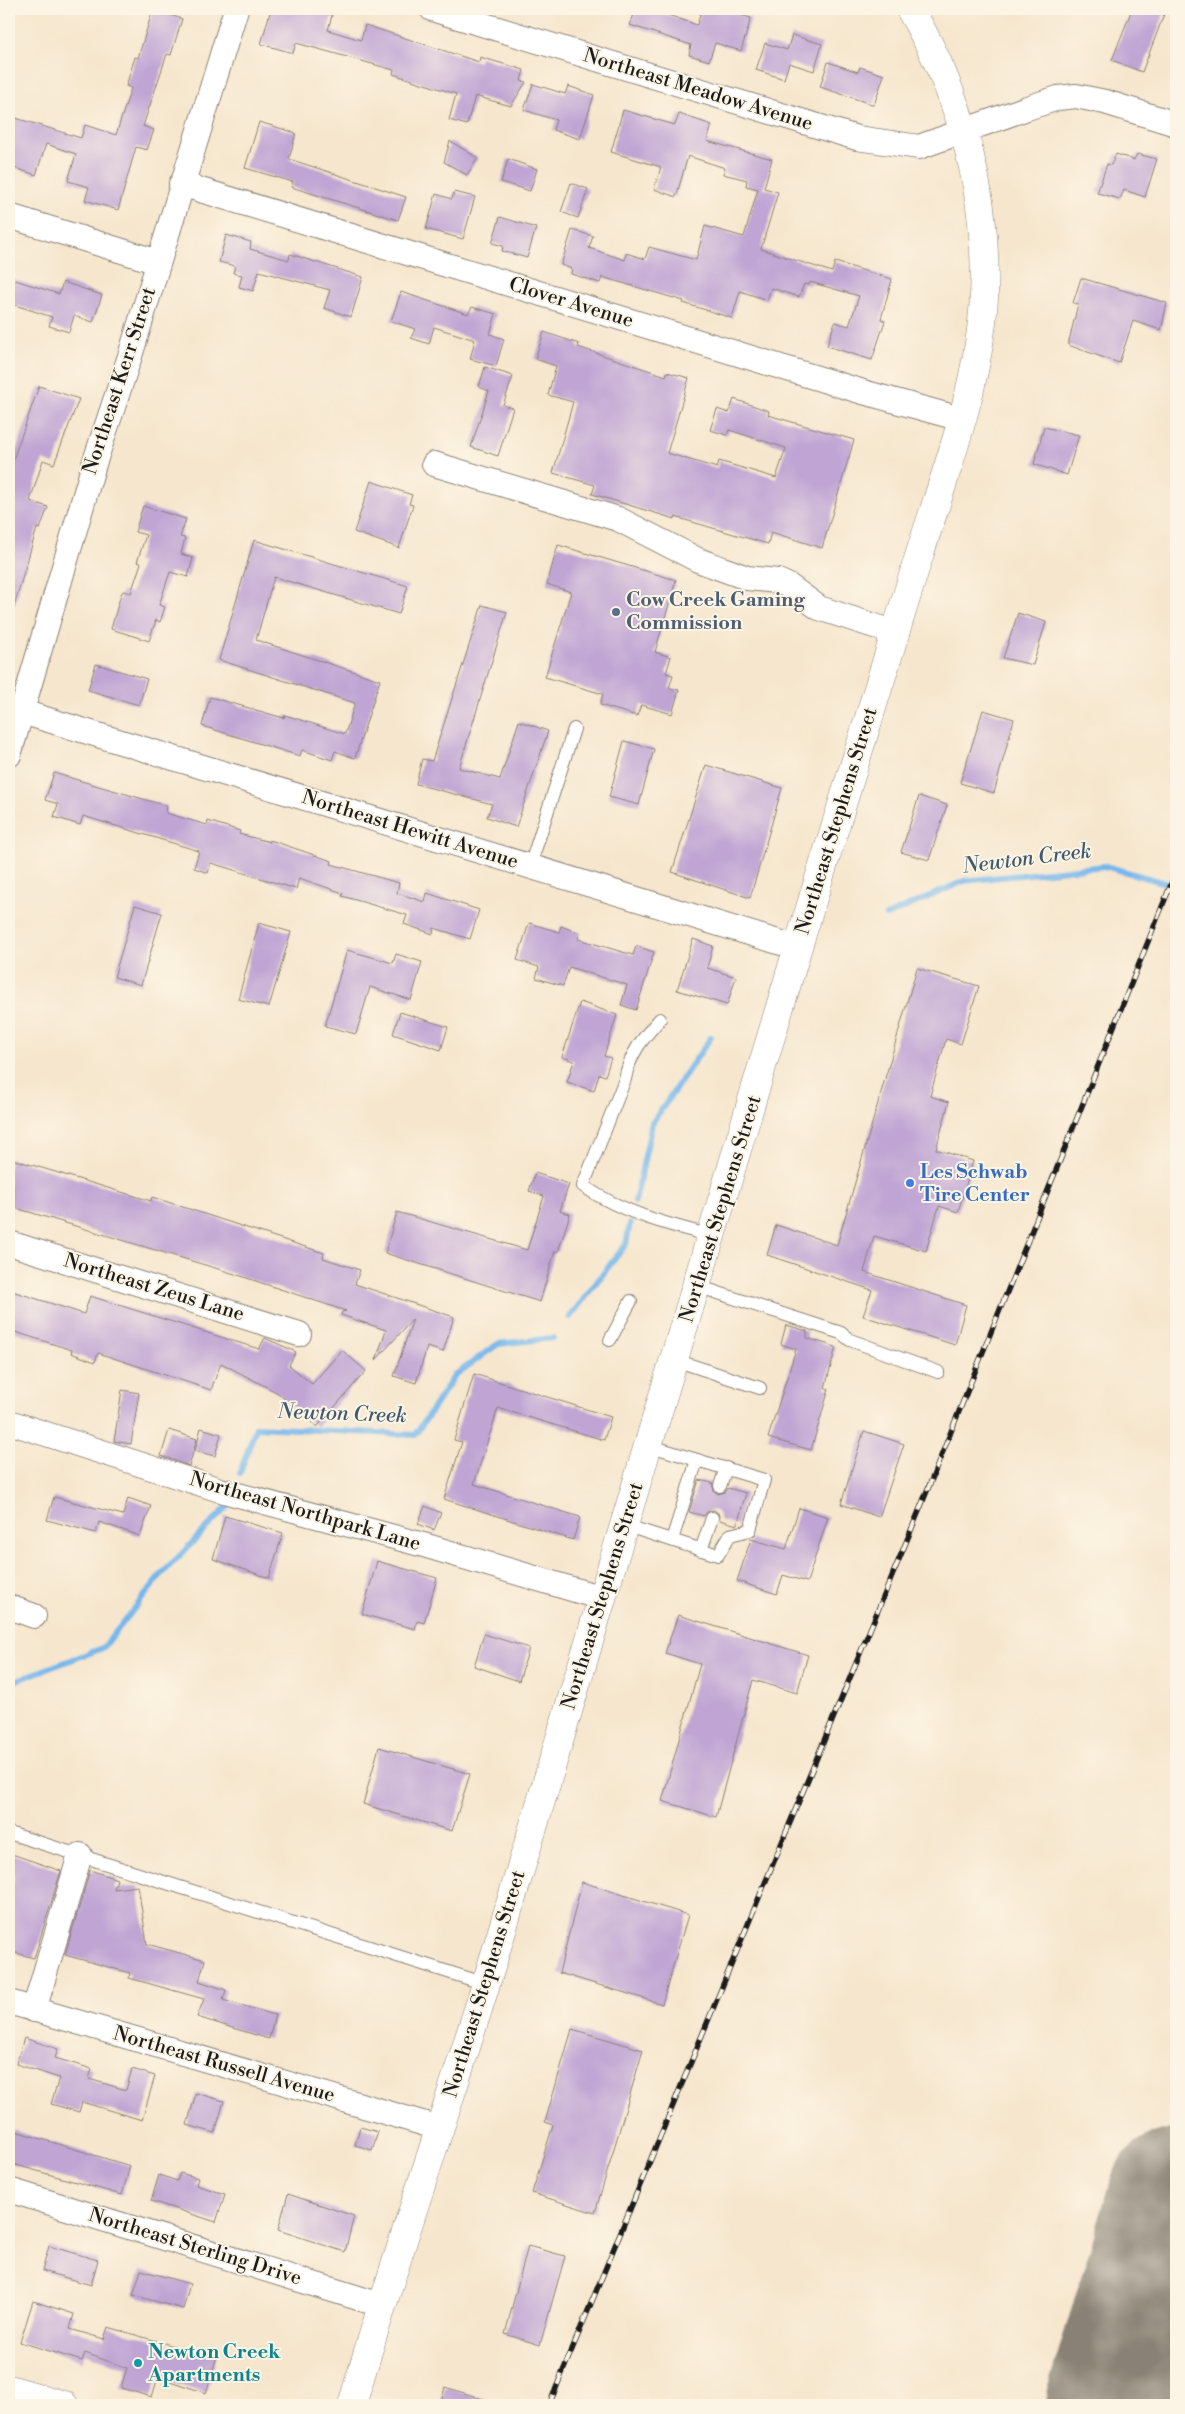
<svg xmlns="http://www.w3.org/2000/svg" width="1185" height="2414" font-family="'Libre Bodoni',serif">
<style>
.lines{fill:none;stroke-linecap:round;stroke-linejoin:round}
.stream{stroke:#76b7eb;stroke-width:6}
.runway{stroke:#898174;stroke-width:134}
.building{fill:#c0a5d4}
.lane-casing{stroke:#898174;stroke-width:14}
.street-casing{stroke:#898174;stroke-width:26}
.secondary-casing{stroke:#898174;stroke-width:29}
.lane{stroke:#fff;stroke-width:12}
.street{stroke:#fff;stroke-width:24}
.secondary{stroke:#fff;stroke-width:28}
.rail-casing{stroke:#1c1c1c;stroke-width:5.5}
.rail{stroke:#fcf5e5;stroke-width:4;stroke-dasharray:11;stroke-linecap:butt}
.service-dot{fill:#5c6f8a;stroke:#fcf5e5;stroke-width:2}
.shop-dot{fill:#3f7fe0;stroke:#fcf5e5;stroke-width:2}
.culture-dot{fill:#0f9aa8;stroke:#fcf5e5;stroke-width:2}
.labels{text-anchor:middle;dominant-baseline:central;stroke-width:4;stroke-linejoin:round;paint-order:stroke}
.street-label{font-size:20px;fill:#1c1c1c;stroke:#fcf5e5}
.service-label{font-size:20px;font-weight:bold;fill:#4e5e75;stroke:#fcf5e5;text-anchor:start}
.shop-label{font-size:20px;font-weight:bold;fill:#366cbe;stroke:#fcf5e5;text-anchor:start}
.culture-label{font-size:20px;font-weight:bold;fill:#0d838f;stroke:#fcf5e5;text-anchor:start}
.water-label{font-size:21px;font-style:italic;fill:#405a6f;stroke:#fcf5e5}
</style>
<rect width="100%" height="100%" fill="#fcf5e5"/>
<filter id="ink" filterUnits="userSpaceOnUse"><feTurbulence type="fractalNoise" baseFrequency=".02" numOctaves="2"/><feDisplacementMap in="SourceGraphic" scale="10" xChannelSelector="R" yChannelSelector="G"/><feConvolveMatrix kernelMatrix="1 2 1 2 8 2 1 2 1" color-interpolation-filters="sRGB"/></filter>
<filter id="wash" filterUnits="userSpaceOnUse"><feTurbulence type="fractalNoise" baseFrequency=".0096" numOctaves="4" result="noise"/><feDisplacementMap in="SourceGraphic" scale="20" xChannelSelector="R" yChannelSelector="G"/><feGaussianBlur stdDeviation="1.12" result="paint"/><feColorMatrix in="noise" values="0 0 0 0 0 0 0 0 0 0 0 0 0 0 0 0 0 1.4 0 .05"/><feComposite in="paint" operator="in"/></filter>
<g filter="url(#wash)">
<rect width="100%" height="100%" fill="#f6e6cd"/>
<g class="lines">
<!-- stream -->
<g class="stream">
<path d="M886,916L964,881L1105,866L1176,886"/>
<path d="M635,1202L652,1123L711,1037"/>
<path d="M570,1317L626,1244L630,1224"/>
<path d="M240,1473L256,1427L415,1435L455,1375L498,1344L553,1338"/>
<path d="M9,1683L103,1648L161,1575L228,1506"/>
</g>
<!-- runway -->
<path class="runway" d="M1112,2405L1176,2196"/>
</g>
<g id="blocks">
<!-- building -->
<g class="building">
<path d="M153,9L182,19L171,55L167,54L143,126L154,130L147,150L136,147L118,210L85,200L89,187L68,181L76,154L46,144L36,175L9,166V116L81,138L85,125L116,135L131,88L126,86L135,57L138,58Z"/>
<path d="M271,9H310L332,15L328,30L361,40L365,25L479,62L480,57L524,70L521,81L526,82L511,106L475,96L467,125L449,120L456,94L393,74L394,70L322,50L296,43L293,53L261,44Z"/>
<path d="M636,9H651L697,25L702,9H718L751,18L741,51L715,43L709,61L689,55L691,45L630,25Z"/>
<path d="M1132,9H1166L1142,72L1112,60Z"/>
<path d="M792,35L822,44L814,71L789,63L784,79L756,70L765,43L787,50Z"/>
<path d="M828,62L858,72L860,67L884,75L874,105L820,87Z"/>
<path d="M533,84L565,94L568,86L594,95L580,139L553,130L556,120L524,110Z"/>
<path d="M623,110L675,125L679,114L712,125L707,141L772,159L764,188L778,192L761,249L832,272L835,262L892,279L881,319L885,321L872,360L827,346L835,322L849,326L859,296L810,282L809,285L804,284L799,297L771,288L767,300L740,291L732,318L683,303L684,301L602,277L600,283L571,274L572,269L561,265L572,230L593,236L589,248L625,260L626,253L645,259L649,247L696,260L705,226L744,237L758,189L746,186L747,180L723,174L725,168L688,156L676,197L654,189L661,167L611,152Z"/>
<path d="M259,122L296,133L289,159L406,197L398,220L291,187L293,182L245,168Z"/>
<path d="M450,141L478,158L467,175L444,162Z"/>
<path d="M1116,154L1134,160L1137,154L1157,159L1145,197L1124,190L1120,199L1097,193L1107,164L1111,165Z"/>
<path d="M508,159L537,169L530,191L501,182Z"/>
<path d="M571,183L588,189L578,218L561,212Z"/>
<path d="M454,192L475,197L463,239L426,229L436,194L452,199Z"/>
<path d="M500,217L536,228L527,258L502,251L503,246L492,243Z"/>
<path d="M226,235L251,242L250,249L289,260L290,254L363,277L351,317L324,308L330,290L259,271L253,291L239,287L242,275L233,273L235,266L219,262Z"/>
<path d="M9,278L59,294L63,282L102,295L93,322L74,316L69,332L49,326L52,317L9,303Z"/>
<path d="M1081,278L1167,303L1161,330L1133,321L1119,363L1068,345L1078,304L1073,303Z"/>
<path d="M401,292L468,314L472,307L496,314L490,334L504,339L496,366L470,359L475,340L434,327L429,344L411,338L415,329L391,321Z"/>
<path d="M544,332L579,344L578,347L666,376L667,372L689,378L667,453L717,468L719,461L776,478L786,448L729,430L727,435L710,430L717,409L729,413L734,399L769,411L768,415L854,440L822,548L771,532L768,544L675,517V519L592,494L595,485L553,473L573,402L548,395L556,366L535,359Z"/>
<path d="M485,367L513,376L503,405L513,408L498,456L471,447L489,391L479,387Z"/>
<path d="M39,386L79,399L54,464L43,460L30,501L48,507L40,529L37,528L13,610L9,609V471Z"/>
<path d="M1044,427L1079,435L1067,475L1034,464Z"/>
<path d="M371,481L412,495L409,504L413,505L399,548L354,532Z"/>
<path d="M143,506L186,519L180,537L185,538L181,554L193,558L188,577L170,572L159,605L165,607L160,622L156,620L149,641L111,629L121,594L123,591L131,593L141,563L137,562L146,535L135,532Z"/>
<path d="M254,540L408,586L399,614L274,577L256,640L380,680L355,758L335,751L332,760L302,750L300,756L202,726L210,697L284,718L285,715L345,734L355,703L219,660Z"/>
<path d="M558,545L676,580L655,652L671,657L666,673L673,675L669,688L679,690L672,714L641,705L637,716L600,705L603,694L545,677L571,592L547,584Z"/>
<path d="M482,605L507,612L459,768L500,779L519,721L548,731L516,827L487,817L492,804L416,784L422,759L432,761Z"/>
<path d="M1018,613L1046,622L1033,665L1003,658Z"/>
<path d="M96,664L147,679L139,705L88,690Z"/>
<path d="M983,710L1014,719L994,793L960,783Z"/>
<path d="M624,741L654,749L639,805L609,797Z"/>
<path d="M706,765L782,788L750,898L672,872Z"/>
<path d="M54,773L167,806L166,813L207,825L208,821L240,831L239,834L270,842V840L332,861L331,864L399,883L397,893L425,902L427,893L479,910L470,939L434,928L433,934L404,924L407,915L342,896L343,893L299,878L296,889L211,863L208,873L194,868L199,851L83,816L80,825L54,817L58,804L45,800Z"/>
<path d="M919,796L947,805L929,860L901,852Z"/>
<path d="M135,905L162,913L141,985L114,977Z"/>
<path d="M259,923L291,932L269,1007L238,999Z"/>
<path d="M529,923L559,932L561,926L580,933L578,939L633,955L636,946L654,952L636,1010L621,1005L627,985L569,967L563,986L536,978L539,967L517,960Z"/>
<path d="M693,939L713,946L707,968L736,977L727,1005L677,990Z"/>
<path d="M347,950L393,963L396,954L422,962L411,1000L370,987L356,1034L325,1026Z"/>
<path d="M917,968L979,986L961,1044L946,1039L930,1096L949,1102L936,1149L973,1161L958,1212L939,1206L926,1251L874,1236L864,1272L966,1305L955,1345L863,1316L872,1290L767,1255L776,1225L837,1245Z"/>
<path d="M580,1002L617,1015L604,1056L611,1058L605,1076L599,1074L594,1091L567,1082L574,1061L562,1057Z"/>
<path d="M400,1012L448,1027L441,1050L393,1034Z"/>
<path d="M9,1158L151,1201L152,1197L324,1253L323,1258L360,1270L355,1284L454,1317L443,1352L427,1347L416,1383L394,1376L413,1319L376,1360L386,1330L341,1315L342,1312L346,1311L235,1274L9,1206Z"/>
<path d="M535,1173L569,1184L560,1211L570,1214L558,1252L555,1251L540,1302L385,1253L397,1212L527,1250L544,1196L529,1191Z"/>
<path d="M9,1290L84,1314L90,1296L259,1349L265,1338L296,1352L289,1365L312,1384L342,1350L366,1371L317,1427L278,1393L221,1363L211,1390L98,1353L95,1362L71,1353L72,1350L9,1330Z"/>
<path d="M786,1325L807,1331V1338L836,1347L825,1388L829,1389L811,1450L768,1438L796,1349L781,1344Z"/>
<path d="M474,1374L611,1417L604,1440L498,1408L474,1484L580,1517L573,1540L444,1499L462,1442L454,1440Z"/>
<path d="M122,1390L139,1393L131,1444L114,1441Z"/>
<path d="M201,1428L221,1434L215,1456L195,1451Z"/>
<path d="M169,1430L197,1439L189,1466L161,1456Z"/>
<path d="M864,1431L904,1444L879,1517L841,1504Z"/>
<path d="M699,1480L712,1483L714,1491L718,1494L725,1492L728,1488L746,1493L737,1525L720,1520L718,1513L714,1510L707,1512L704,1516L689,1512Z"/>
<path d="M54,1497L123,1515L128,1498L151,1506L140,1536L99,1522L96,1533L47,1520Z"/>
<path d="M425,1506L441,1513L434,1530L418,1524Z"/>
<path d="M799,1508L828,1517L807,1582L783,1575L777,1594L737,1581L751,1539L786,1549Z"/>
<path d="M225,1516L283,1533L269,1578L213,1559Z"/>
<path d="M377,1561L437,1578L424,1623L417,1621L415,1629L362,1614Z"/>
<path d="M678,1615L808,1655L797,1693L753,1680L716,1817L662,1801L700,1664L665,1653Z"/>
<path d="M484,1634L529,1648L519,1681L474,1666Z"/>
<path d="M379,1747L470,1774L452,1831L363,1804Z"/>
<path d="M9,1853L61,1871L34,1958L9,1951V1922L12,1909L9,1908V1898L15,1874L9,1871Z"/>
<path d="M90,1870L117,1879L114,1889L138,1886L147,1944L205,1960L199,1981L226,1990L223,2000L275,2015L269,2039L197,2017L204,1999L129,1978L130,1973L65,1955Z"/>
<path d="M582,1882L688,1915L662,2004L559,1973Z"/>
<path d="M572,2029L643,2050L595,2213L532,2193L553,2125L545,2122Z"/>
<path d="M24,2038L58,2049L55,2058L92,2069L89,2079L126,2090L132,2069L155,2076L142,2120L82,2102L79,2112L51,2104L59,2078L16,2064Z"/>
<path d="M196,2093L224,2101L215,2133L187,2125Z"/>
<path d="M360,2127L378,2132L372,2150L355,2145Z"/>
<path d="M9,2129L130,2166L122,2195L9,2163Z"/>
<path d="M180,2173L198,2178L196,2185L225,2194L216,2222L151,2201L159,2175L177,2181Z"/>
<path d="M288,2194L354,2216L345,2252L278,2230Z"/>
<path d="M49,2246L98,2260L91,2285L42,2271Z"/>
<path d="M528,2246L565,2256L540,2345L505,2334Z"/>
<path d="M141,2270L190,2284L183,2309L133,2295Z"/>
<path d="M33,2301L74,2314L70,2329L104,2339L108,2327L188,2350L189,2348L217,2356L206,2393L158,2377L152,2397L121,2388L127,2368L85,2353L82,2361L20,2342Z"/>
<path d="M445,2387L493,2402L492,2405H440Z"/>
</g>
</g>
</g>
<g filter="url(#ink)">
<use href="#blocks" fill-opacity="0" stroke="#898174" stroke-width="1"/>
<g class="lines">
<!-- lane casing -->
<g class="lane-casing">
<g id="lane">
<path d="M530,866L574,729"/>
<path d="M660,1019C643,1038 630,1053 625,1079L583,1186C623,1213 666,1224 712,1236"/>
<path d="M697,1286L841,1333L850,1340L938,1372"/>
<path d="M610,1340L631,1301"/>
<path d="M675,1360L760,1388"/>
<path d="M648,1445L697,1460L672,1540"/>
<path d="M720,1486L726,1468"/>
<path d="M624,1525L718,1555L730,1535L750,1530L764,1480L697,1460"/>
<path d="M701,1550L712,1518"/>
<path d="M9,1833L486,1984"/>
</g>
</g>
<!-- street casing -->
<g class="street-casing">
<g id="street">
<path d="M432,9L857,138L919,147L1027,108L1058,98L1076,96L1105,102L1176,124"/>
<path d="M181,184L863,392L961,419"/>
<path d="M9,216L158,262"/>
<path d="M434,464L618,519L698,560L747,578L778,581L789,586L819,608L896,633"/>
<path d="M9,708L798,948"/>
<path d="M9,755L94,464L130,356L236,9"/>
<path d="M9,1243L299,1334"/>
<path d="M9,1422L220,1490L427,1546L602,1598"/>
<path d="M9,1607L34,1616"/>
<path d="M9,2002L439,2128"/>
<path d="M34,2010L80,1855"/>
<path d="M9,2190L381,2305"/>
</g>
</g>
<!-- secondary casing -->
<g class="secondary-casing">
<g id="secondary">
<path d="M9,2389L64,2405"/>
<path d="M352,2405C394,2260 445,2118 489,1974C594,1628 696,1282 801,937C841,809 881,681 920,553C946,471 980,382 984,297C989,195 961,97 910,9"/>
</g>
</g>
<!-- lane -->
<use href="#lane" class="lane"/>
<!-- street -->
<use href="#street" class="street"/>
<!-- secondary -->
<use href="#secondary" class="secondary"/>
<!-- rail casing -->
<g class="rail-casing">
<path id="rail" d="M549,2405L919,1511L1176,872"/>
</g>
<!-- rail -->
<use href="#rail" class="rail"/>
</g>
</g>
<!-- markers -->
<circle class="service-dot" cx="616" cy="612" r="5"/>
<circle class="shop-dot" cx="910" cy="1183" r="5"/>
<circle class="culture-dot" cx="138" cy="2363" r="5"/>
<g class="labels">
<!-- street labels -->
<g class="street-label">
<text transform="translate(698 90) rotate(17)">Northeast Meadow Avenue</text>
<text transform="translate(571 303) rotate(17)">Clover Avenue</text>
<text transform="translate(120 381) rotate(-72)">Northeast Kerr Street</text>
<text transform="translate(837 821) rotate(-73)">Northeast Stephens Street</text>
<text transform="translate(410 830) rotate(17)">Northeast Hewitt Avenue</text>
<text transform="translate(721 1209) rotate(-73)">Northeast Stephens Street</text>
<text transform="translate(154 1288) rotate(17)">Northeast Zeus Lane</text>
<text transform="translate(305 1512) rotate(16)">Northeast Northpark Lane</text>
<text transform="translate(603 1596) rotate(-73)">Northeast Stephens Street</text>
<text transform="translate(485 1984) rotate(-73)">Northeast Stephens Street</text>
<text transform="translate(224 2065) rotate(16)">Northeast Russell Avenue</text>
<text transform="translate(195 2247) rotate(17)">Northeast Sterling Drive</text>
</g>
<!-- service labels -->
<g class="service-label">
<text x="626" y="600">Cow Creek Gaming<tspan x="626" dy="23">Commission</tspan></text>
</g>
<!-- shop labels -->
<g class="shop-label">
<text x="920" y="1172">Les Schwab<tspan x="920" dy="23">Tire Center</tspan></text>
</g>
<!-- culture labels -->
<g class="culture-label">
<text x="148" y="2352">Newton Creek<tspan x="148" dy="23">Apartments</tspan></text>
</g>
<!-- water labels -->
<g class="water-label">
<text transform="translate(1027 859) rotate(-7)">Newton Creek</text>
<text transform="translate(342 1414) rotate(2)">Newton Creek</text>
</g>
</g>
<!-- margin -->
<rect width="1185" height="2414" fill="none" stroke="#fcf5e5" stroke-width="30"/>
</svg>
